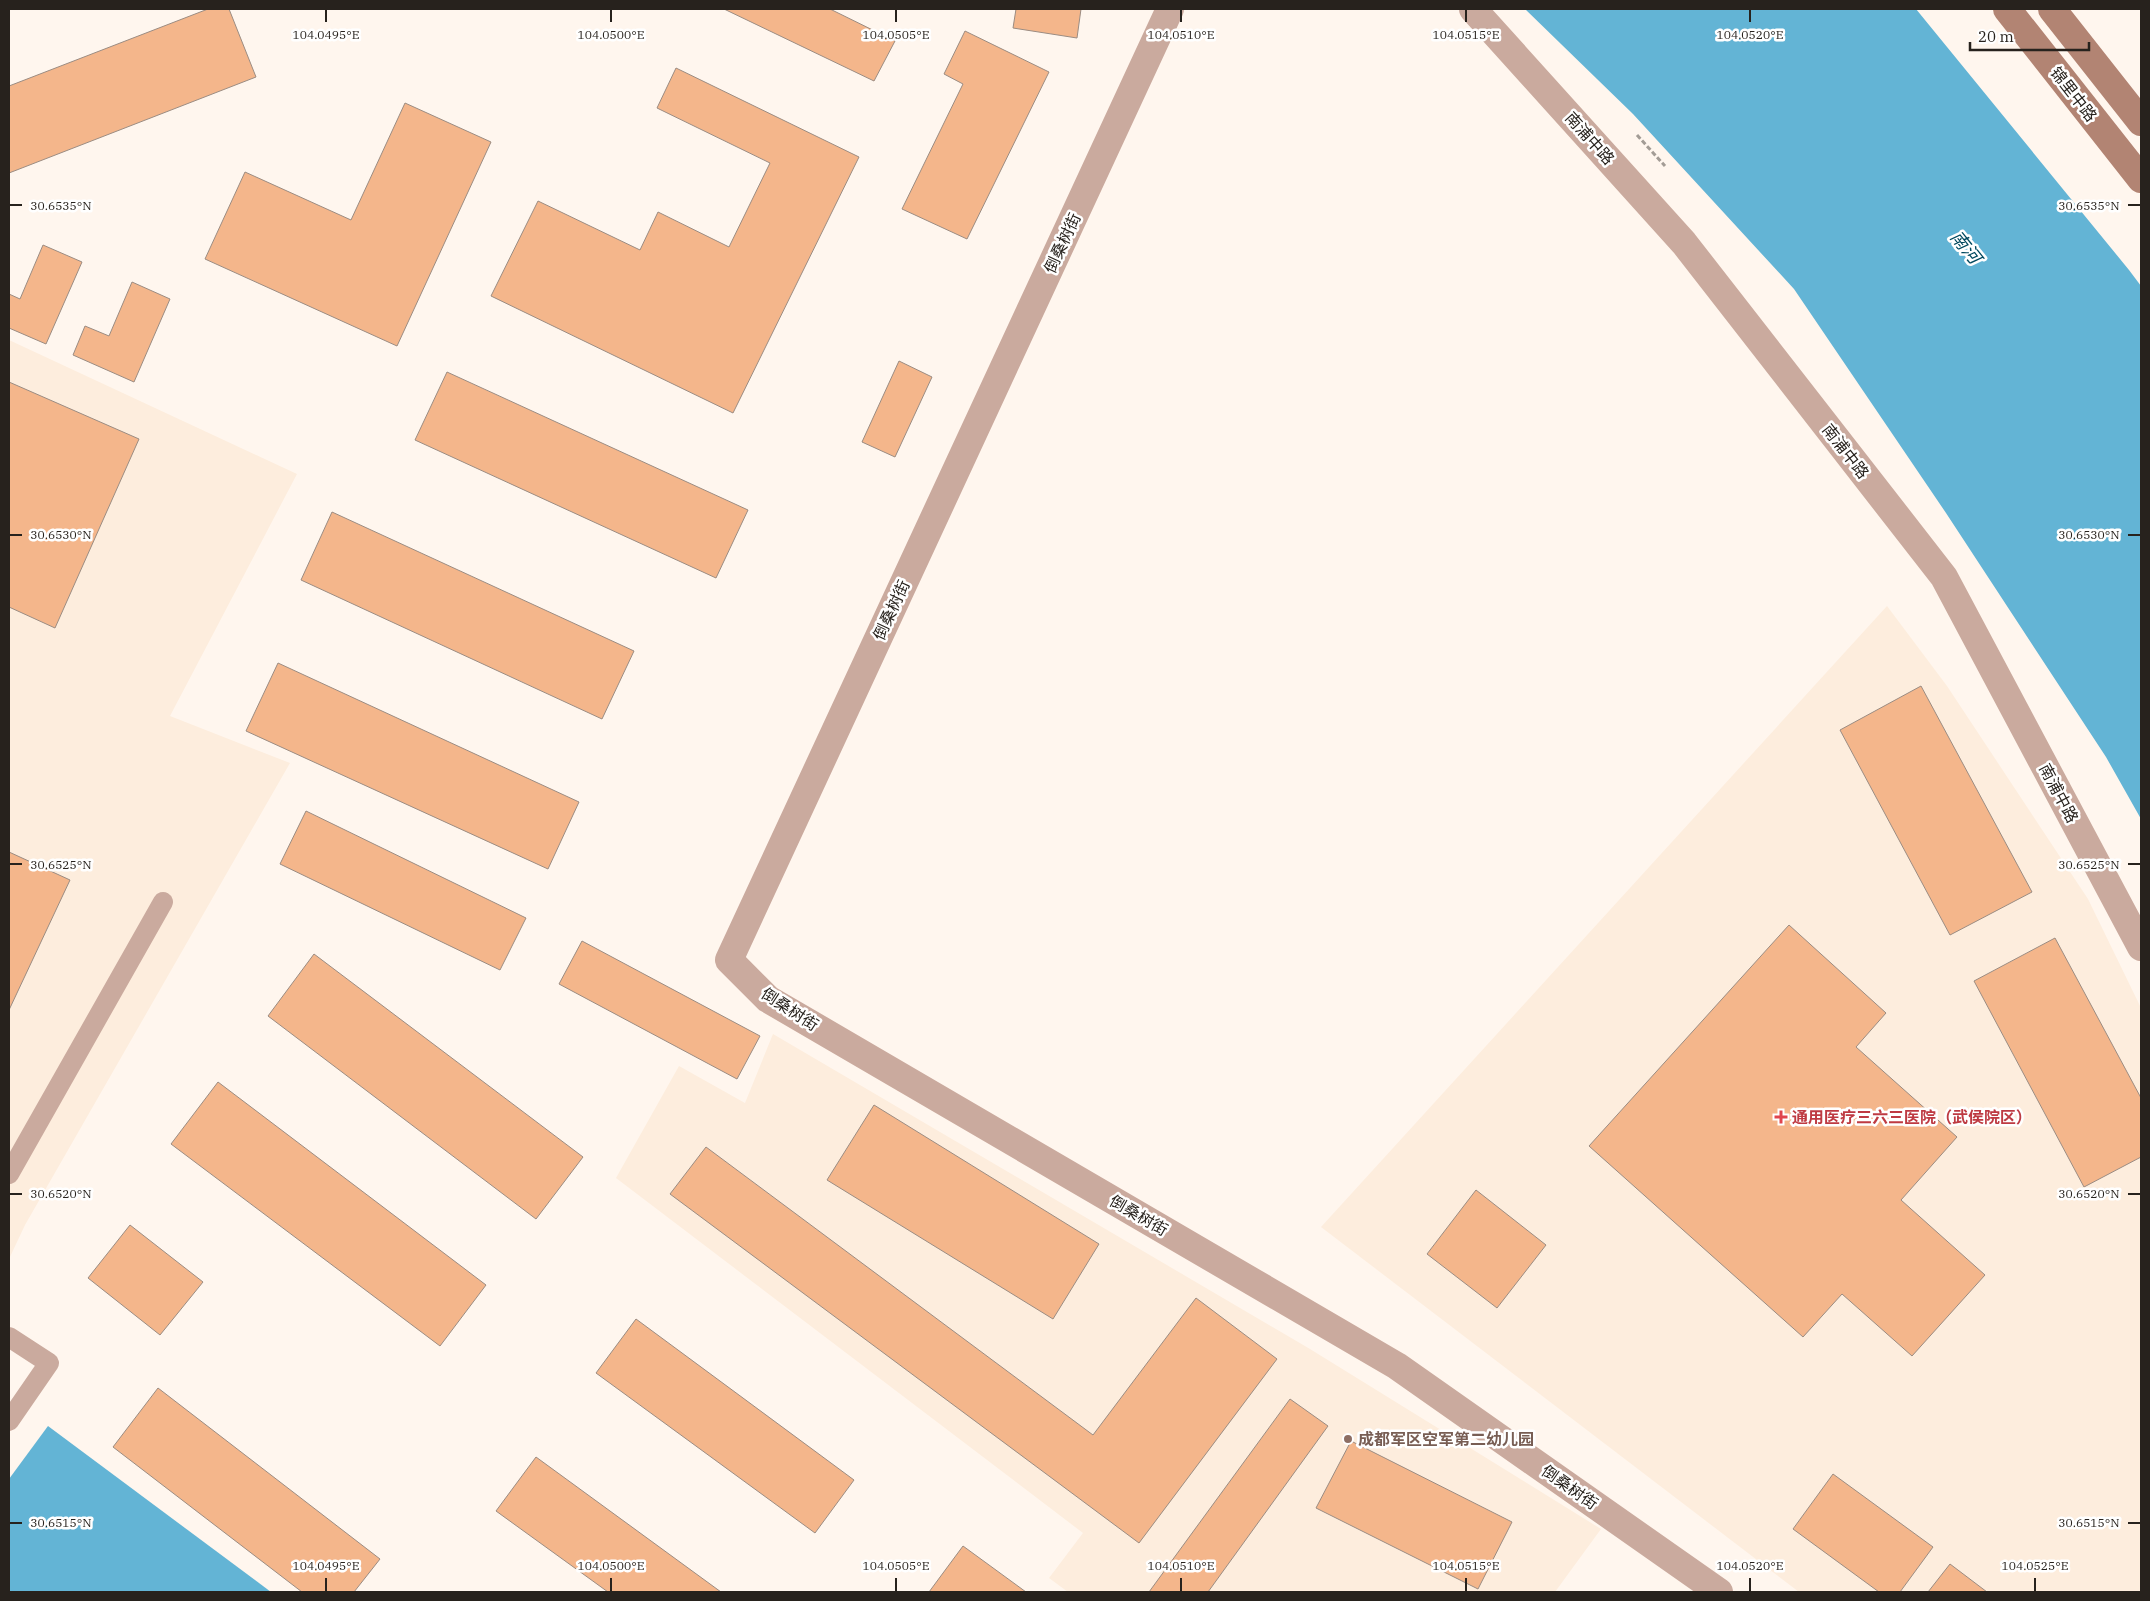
<svg xmlns="http://www.w3.org/2000/svg" width="2150" height="1601" font-family="'IBM Plex Serif','Noto Sans SC',serif">
<style>
.built{fill:#fdeddd}
.water{fill:#63b4d5}
.building{fill:#f4b68b;stroke:#9b8c82}
.lines{fill:none;stroke-linecap:round;stroke-linejoin:round}
.path{stroke:#a39c95;stroke-width:3;stroke-dasharray:5 2.5;stroke-linecap:butt}
.service{stroke:#caaa9e;stroke-width:20}
.minor{stroke:#caaa9e;stroke-width:28}
.secondary{stroke:#b28473;stroke-width:28}
.ticks{fill:none;stroke:#27221d;stroke-width:2}
.health-dot{fill:#e0444e;stroke:#fff;stroke-width:2}
.education-dot{fill:#8d6e63;stroke:#fff;stroke-width:2}
.labels{text-anchor:middle;dominant-baseline:central;stroke-width:5;stroke-linejoin:round;paint-order:stroke}
.street-label{font-size:16px;fill:#27221d;stroke:#fff}
.health-label{font-size:16px;font-weight:bold;fill:#be3a42;stroke:#fff;text-anchor:start}
.education-label{font-size:16px;font-weight:bold;fill:#785e54;stroke:#fff;text-anchor:start}
.water-label{font-size:18px;font-style:italic;fill:#00495f;stroke:#fff}
.ticks-label{font-size:12px;text-anchor:middle;fill:#27221d;stroke:#fff;stroke-width:5;stroke-linejoin:round;paint-order:stroke}
</style>
<rect width="100%" height="100%" fill="#fff6ee"/>
<!-- built -->
<g class="built">
<path d="M9,340L297,474L170,716L290,763L25,1225L9,1259Z"/>
<path d="M1887,606L1947,686L2088,899L2141,1008V1592H1799L1321,1227Z"/>
<path d="M773,1034L1310,1349L1601,1529L1555,1592H1068L1049,1578L1083,1533L616,1178L679,1066L745,1103Z"/>
</g>
<!-- water -->
<g class="water">
<path d="M1525,9H1916L2129,270L2141,286V819L2106,757L1946,513L1794,289L1633,114Z"/>
<path d="M48,1426L271,1592H9V1479Z"/>
</g>
<!-- building -->
<g class="building">
<path d="M208,9H229L256,77L9,173V86Z"/>
<path d="M724,9H830L895,41L874,81Z"/>
<path d="M1016,9H1081L1077,38L1013,28Z"/>
<path d="M965,31L1049,72L967,239L902,209L963,84L944,74Z"/>
<path d="M676,68L859,157L733,413L491,296L538,201L640,250L658,212L729,247L770,163L657,108Z"/>
<path d="M405,103L491,142L397,346L205,259L245,172L351,220Z"/>
<path d="M43,245L82,262L46,344L9,328V294L20,299Z"/>
<path d="M132,282L170,299L134,382L73,355L85,326L109,336Z"/>
<path d="M899,361L932,377L895,457L862,442Z"/>
<path d="M447,372L748,510L716,578L415,440Z"/>
<path d="M9,382L139,439L55,628L9,607Z"/>
<path d="M332,512L634,651L602,719L301,580Z"/>
<path d="M278,663L579,802L548,869L246,731Z"/>
<path d="M1921,686L2032,892L1950,935L1840,730Z"/>
<path d="M306,811L526,918L500,970L280,864Z"/>
<path d="M9,852L70,880L9,1010Z"/>
<path d="M1789,925L1886,1013L1856,1047L1957,1137L1901,1200L1985,1275L1912,1356L1842,1294L1803,1337L1589,1146Z"/>
<path d="M2055,938L2141,1098V1157L2084,1187L1974,981Z"/>
<path d="M582,941L760,1036L737,1079L559,984Z"/>
<path d="M314,954L583,1157L536,1219L268,1016Z"/>
<path d="M218,1082L486,1285L440,1346L171,1144Z"/>
<path d="M874,1105L1099,1244L1053,1319L827,1180Z"/>
<path d="M706,1147L1093,1435L1196,1298L1277,1359L1139,1543L670,1194Z"/>
<path d="M1476,1190L1546,1245L1497,1308L1427,1254Z"/>
<path d="M130,1225L203,1282L160,1335L88,1278Z"/>
<path d="M636,1319L854,1480L815,1533L596,1373Z"/>
<path d="M158,1388L380,1559L354,1592H302L113,1447Z"/>
<path d="M1290,1399L1328,1426L1208,1592H1149Z"/>
<path d="M1351,1441L1512,1522L1478,1589L1316,1508Z"/>
<path d="M536,1457L721,1592H608L496,1511Z"/>
<path d="M1833,1474L1933,1547L1900,1592H1879L1793,1529Z"/>
<path d="M963,1546L1026,1592H929Z"/>
<path d="M1950,1564L1987,1592H1928Z"/>
</g>
<g class="lines">
<!-- path -->
<path class="path" d="M1637,135L1665,166"/>
<!-- service -->
<g class="service">
<path d="M9,1174L163,902"/>
<path d="M9,1337L49,1363L9,1421"/>
</g>
<!-- minor -->
<g class="minor">
<path d="M1170,9L729,960L768,999L1397,1366L1719,1592"/>
<path d="M1473,9L1684,243L1944,577L2141,947"/>
</g>
<!-- secondary -->
<g class="secondary">
<path d="M2007,9L2141,179"/>
<path d="M2052,9L2141,122"/>
</g>
</g>
<!-- ticks -->
<path class="ticks" d="M326,10V22M611,10V22M896,10V22M1181,10V22M1466,10V22M1750,10V22M10,205H22M2128,205H2140M10,535H22M2128,535H2140M10,864H22M2128,864H2140M10,1194H22M2128,1194H2140M10,1523H22M2128,1523H2140M326,1578V1591M611,1578V1591M896,1578V1591M1181,1578V1591M1466,1578V1591M1750,1578V1591M2035,1578V1591"/>
<!-- markers -->
<path class="health-dot" d="M1778.5 1109.5h5v5h5v5h-5v5h-5v-5h-5v-5h5z"/>
<circle class="education-dot" cx="1348" cy="1439" r="5"/>
<g class="labels">
<!-- street labels -->
<g class="street-label">
<text transform="translate(2074 94) rotate(52)">锦里中路</text>
<text transform="translate(1590 138) rotate(48)">南浦中路</text>
<text transform="translate(1062 243) rotate(-65)">倒桑树街</text>
<text transform="translate(1846 451) rotate(52)">南浦中路</text>
<text transform="translate(891 610) rotate(-65)">倒桑树街</text>
<text transform="translate(2059 793) rotate(62)">南浦中路</text>
<text transform="translate(790 1009) rotate(33)">倒桑树街</text>
<text transform="translate(1139 1215) rotate(30)">倒桑树街</text>
<text transform="translate(1570 1487) rotate(35)">倒桑树街</text>
</g>
<!-- health labels -->
<g class="health-label">
<text x="1792" y="1117">通用医疗三六三医院（武侯院区）</text>
</g>
<!-- education labels -->
<g class="education-label">
<text x="1358" y="1439">成都军区空军第二幼儿园</text>
</g>
<!-- water labels -->
<g class="water-label">
<text transform="translate(1966 247) rotate(51)">南河</text>
</g>
</g>
<g class="ticks-label">
<text x="326" y="39">104.0495°E</text>
<text x="611" y="39">104.0500°E</text>
<text x="896" y="39">104.0505°E</text>
<text x="1181" y="39">104.0510°E</text>
<text x="1466" y="39">104.0515°E</text>
<text x="1750" y="39">104.0520°E</text>
<text x="61" y="210">30.6535°N</text>
<text x="2089" y="210">30.6535°N</text>
<text x="61" y="539">30.6530°N</text>
<text x="2089" y="539">30.6530°N</text>
<text x="61" y="869">30.6525°N</text>
<text x="2089" y="869">30.6525°N</text>
<text x="61" y="1198">30.6520°N</text>
<text x="2089" y="1198">30.6520°N</text>
<text x="61" y="1527">30.6515°N</text>
<text x="2089" y="1527">30.6515°N</text>
<text x="326" y="1570">104.0495°E</text>
<text x="611" y="1570">104.0500°E</text>
<text x="896" y="1570">104.0505°E</text>
<text x="1181" y="1570">104.0510°E</text>
<text x="1466" y="1570">104.0515°E</text>
<text x="1750" y="1570">104.0520°E</text>
<text x="2035" y="1570">104.0525°E</text>
</g>
<!-- border -->
<rect width="2150" height="1601" fill="none" stroke="#27221d" stroke-width="20"/>
<!-- scale -->
<path d="M1970 42v8h119v-8" fill="none" stroke="#27221d" stroke-width="2.5"/>
<text x="1978" y="42" font-size="15" fill="#27221d" stroke="#ffffff" stroke-width="4" paint-order="stroke">20 m</text>
</svg>
